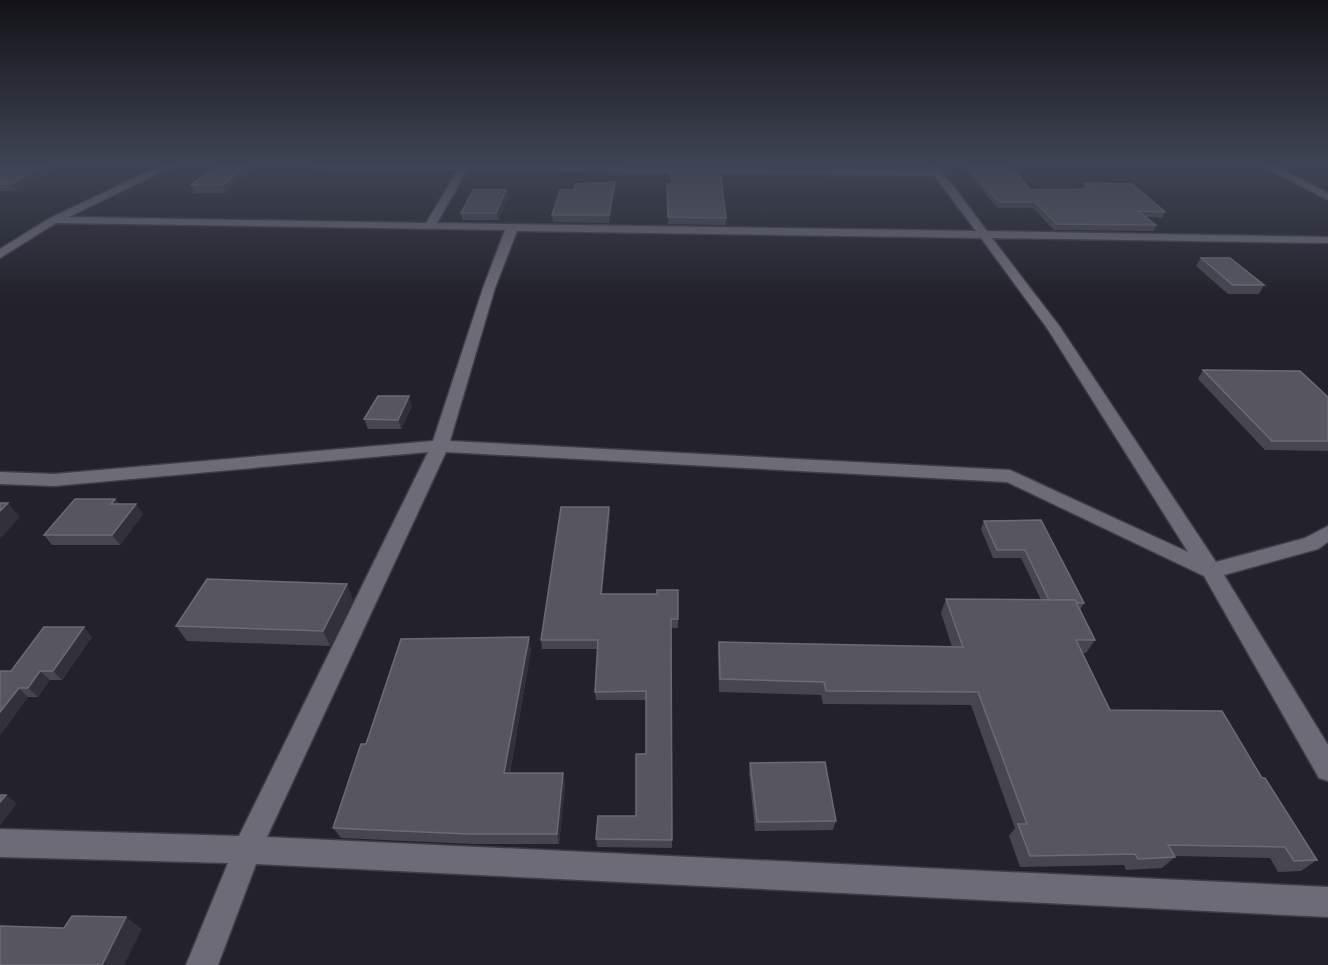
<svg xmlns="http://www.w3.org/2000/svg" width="1328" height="965" font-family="'Source Serif 4',serif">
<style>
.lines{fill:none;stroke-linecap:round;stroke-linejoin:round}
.minor-casing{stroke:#3f3d45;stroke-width:3}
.minor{fill:#6d6b76;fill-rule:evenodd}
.wall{fill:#47464f}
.shaded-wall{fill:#32313a}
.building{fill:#57565f;stroke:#6c6b73;stroke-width:1.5}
</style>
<rect width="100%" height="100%" fill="#23222a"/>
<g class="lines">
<!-- minor casing -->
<g class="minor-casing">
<g id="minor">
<path d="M162,165H175L69,217L426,223L458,170L314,168L309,165L931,170L927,165H937L987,231L1328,237V243L992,238L1060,327L1216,562L1305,538L1328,526V542L1318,549L1224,575L1328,745V781L1319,778L1204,576L1007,482L446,452L267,837L1328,887V917L256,864L218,965H186L228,863L0,857V829L239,836L428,452L54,486L0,484V472L54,474L433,441L483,288L505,230L56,223L0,258V249L50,218ZM467,170L935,176L976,231L437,223ZM517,231L981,238L1047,328L1188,552L1010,470L450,441L495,288Z"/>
<path d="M1260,165H1272L1328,193V200Z"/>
</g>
</g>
<!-- minor -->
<use href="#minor" class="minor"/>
</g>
<!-- wall -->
<g class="wall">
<path d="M0,165H61L15,191H0Z"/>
<path d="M217,165H259L225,193H194L191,185Z"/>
<path d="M671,165H749V166Z"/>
<path d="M964,165H1009L1031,190L1082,189L1084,183L1165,212L1162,218L1146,217L1156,225L1154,231L1054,230L1033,208H997L971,176Z"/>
<path d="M615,182V189L609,223L553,222L552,215L574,190Z"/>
<path d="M667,184L726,218V225L668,224Z"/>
<path d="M506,190L508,198L498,220H463L461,213Z"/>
<path d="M1201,258L1264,285L1259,294H1228L1196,266Z"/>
<path d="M1203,370L1328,397V451L1265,450L1198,379Z"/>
<path d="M412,406L401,429H368L364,419Z"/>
<path d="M115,499L119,504L143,514L120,545H52L44,535Z"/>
<path d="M609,507L610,516L602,594H657L678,590V628H671L672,848L597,847L596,839L636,816L646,754V700H596L595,692L598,649H542L541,640Z"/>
<path d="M1041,520L1084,603L1080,610L1095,640L1086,653H1083L1110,710L1262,778L1317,860L1301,871L1278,872L1270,858L1174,856L1175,857L1162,868L1126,870L1124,865L1020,867L1009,836L1015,828L971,705L823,704L821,695L719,692L718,655L719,642L952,647L941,613L946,599L1041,600L1021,558H993L981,529L984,521Z"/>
<path d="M353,599L330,646L187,641L176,626Z"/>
<path d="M92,637L62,680H50L38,697H28L0,735V671H11Z"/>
<path d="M531,649L510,773H563L565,784L559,844H473L341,838L333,828L366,744Z"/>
<path d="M750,763L836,821L833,830L755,831L749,773Z"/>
</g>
<!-- shaded-wall -->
<g class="shaded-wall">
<path d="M45,165H61L15,191L11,184Z"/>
<path d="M247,165H259L225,193L223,185Z"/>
<path d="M615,182V189L609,223V215Z"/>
<path d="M506,190L508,198L498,220L496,213Z"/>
<path d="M409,396L412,406L401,429L398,420Z"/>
<path d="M115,499L122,509L111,504Z"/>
<path d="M8,503L20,517L0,539V511Z"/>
<path d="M136,504L143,514L120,545L112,535Z"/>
<path d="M609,507L610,516L601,603V594Z"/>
<path d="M347,584L353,599L330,646L323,631Z"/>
<path d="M84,627L92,637L62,680L53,671Z"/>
<path d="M529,637L531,649L508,784L504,773Z"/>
<path d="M40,671L50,680L38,697L28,688Z"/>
<path d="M19,688L28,697L0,735V712Z"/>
<path d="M563,773L565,784L559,844L557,834Z"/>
<path d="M6,795L17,803L0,826V802Z"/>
<path d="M126,917L142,929L124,965H102Z"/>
</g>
<!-- building -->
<g class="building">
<path d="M0,165H45L11,184H0Z"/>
<path d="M217,165H247L223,185H191Z"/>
<path d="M968,165H1009L1031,190L1090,189L1084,183L1132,184L1165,212L1138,211L1156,225L1057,224L1035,202H999L972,171Z"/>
<path d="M671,169H720L726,218L668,217L667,184H672Z"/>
<path d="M615,182L609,215H552L560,190H574L576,184Z"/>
<path d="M473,190H506L496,213H461Z"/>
<path d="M1201,258H1230L1264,285H1233Z"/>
<path d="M1203,370L1300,371L1328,397V441H1272Z"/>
<path d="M378,396H409L398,420L364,419Z"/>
<path d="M75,499H115L111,504H136L112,535H44Z"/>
<path d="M0,503H8L0,511Z"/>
<path d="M561,507H609L601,594H657V590H678V619H671L672,840L596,839L598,816H636V754H646V691L595,692L598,640H541Z"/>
<path d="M1041,520L1084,603H1076L1075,600H1049L1025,550H997L984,521Z"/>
<path d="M207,579L347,584L323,631L176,626Z"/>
<path d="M946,599L1075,600L1095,640H1076L1110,710L1222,711L1262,778H1265L1317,860L1294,861L1285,847L1168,845L1175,857L1138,859L1135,854L1030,856L1018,824H1027L978,692L826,691L824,682L720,679L719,642L963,647Z"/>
<path d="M44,627H84L53,671H40L28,688H19L0,712V671H11Z"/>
<path d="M529,637L504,773H563L557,834H468L333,828L361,744H366L401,639Z"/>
<path d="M825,762L836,821L757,822L750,763Z"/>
<path d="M0,795H6L0,802Z"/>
<path d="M72,916L126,917L102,965H0V926L64,928Z"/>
</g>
<!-- sky -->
<linearGradient id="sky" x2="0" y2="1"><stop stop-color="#131317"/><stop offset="0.55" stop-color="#3f4455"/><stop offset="1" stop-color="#3f4455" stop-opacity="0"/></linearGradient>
<rect width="1328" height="300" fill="url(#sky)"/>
</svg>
